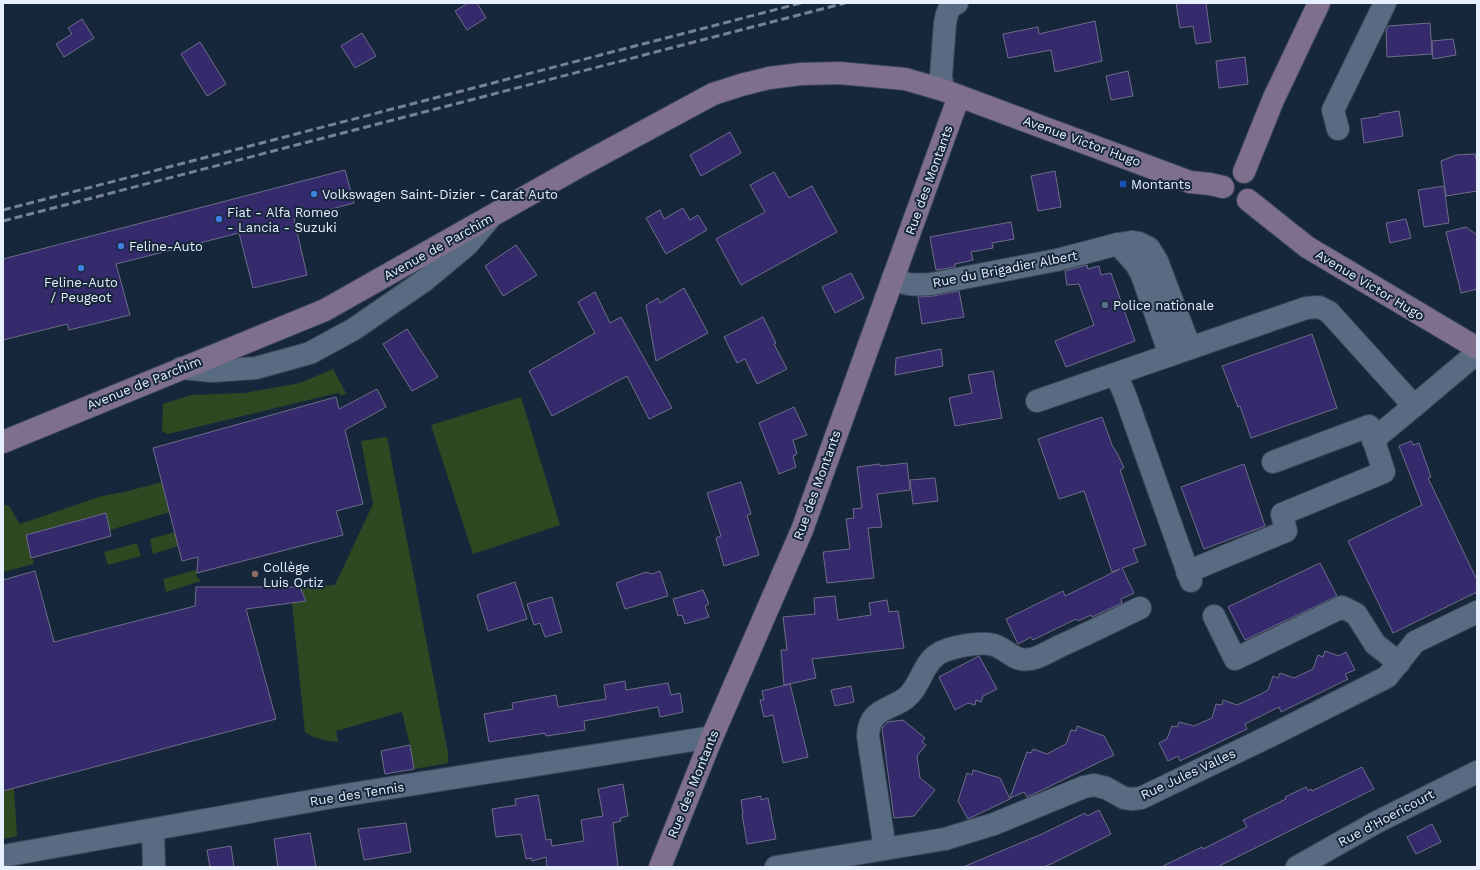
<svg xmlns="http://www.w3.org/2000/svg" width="1480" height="870" font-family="'Work Sans',sans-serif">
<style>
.green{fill:#2e4822}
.building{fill:#352a6b;stroke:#6e6d89}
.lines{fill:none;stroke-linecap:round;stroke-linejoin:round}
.street-casing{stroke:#394556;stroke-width:24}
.secondary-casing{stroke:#394556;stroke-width:24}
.street{stroke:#596b83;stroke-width:22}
.secondary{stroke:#7e708c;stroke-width:22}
.rail{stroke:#758293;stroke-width:3;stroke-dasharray:8 4;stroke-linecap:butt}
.transit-dot{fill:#1a4fb4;stroke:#17273b;stroke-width:1.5}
.shop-dot{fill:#3f7fe0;stroke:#17273b;stroke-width:1.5}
.service-dot{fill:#5c6f8a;stroke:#17273b;stroke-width:1.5}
.education-dot{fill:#8d6e63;stroke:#17273b;stroke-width:1.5}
.labels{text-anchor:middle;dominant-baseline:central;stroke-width:4;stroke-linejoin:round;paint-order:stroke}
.street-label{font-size:13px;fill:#e6f0fe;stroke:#17273b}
.poi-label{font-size:13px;fill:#e6f0fe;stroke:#17273b;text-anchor:start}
</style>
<rect width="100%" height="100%" fill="#17273b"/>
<!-- green -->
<g class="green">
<path d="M333,369L346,393L341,396L339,393L329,395L168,434L162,431L163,404L191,395L245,393L300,383Z"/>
<path d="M521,397L560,525L473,554L431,425Z"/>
<path d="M387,437L448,753V763L414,769L410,745L402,712L336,731L338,742C326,741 315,739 305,732L292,603L306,601L300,587L335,585L373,504L361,441Z"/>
<path d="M162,482L170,512L110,530L105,513L26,535L34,564L3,572V504L9,506L20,524L102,496L124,492Z"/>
<path d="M175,532L178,546L153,554L150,539Z"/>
<path d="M137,543L141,556L108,565L104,552Z"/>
<path d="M200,569L196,576L201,581L166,592L163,579Z"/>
<path d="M14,788L17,836L3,839V791Z"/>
</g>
<!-- building -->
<g class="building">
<path d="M468,3H477L486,18L467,30L455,11Z"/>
<path d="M1176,3H1206L1211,42L1196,44L1193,26L1180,28Z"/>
<path d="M82,19L94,38L64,57L56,44L72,34L68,28Z"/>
<path d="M1095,21L1102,61L1055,72L1051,50L1008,58L1003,34L1038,27L1039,34Z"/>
<path d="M1430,23L1432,54L1387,57L1386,30L1388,26Z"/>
<path d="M362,33L376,56L355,68L341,46Z"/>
<path d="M1453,39L1456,55L1433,59L1432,41Z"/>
<path d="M200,42L226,84L207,96L181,54Z"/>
<path d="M1245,57L1248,84L1219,88L1216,61Z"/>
<path d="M1128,71L1133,96L1111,100L1106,76Z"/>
<path d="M1399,111L1403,136L1364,143L1361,119L1380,116V114Z"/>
<path d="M730,132L741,153L701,176L690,155Z"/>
<path d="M1475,154L1476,159H1477V191L1446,196L1441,161L1456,155Z"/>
<path d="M345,170L354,203L294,219L307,275L253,288L239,233L116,264L130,315L69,330L67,324L3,340V259Z"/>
<path d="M1055,171L1061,207L1038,211L1031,176Z"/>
<path d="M774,172L789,198L812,186L837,232L741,285L716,239L765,212L750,185Z"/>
<path d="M1444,186L1449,223L1424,227L1418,190Z"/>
<path d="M683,208L690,220L698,215L707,230L666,254L646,218L660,210L664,219Z"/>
<path d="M1406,219L1411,238L1390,243L1386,223Z"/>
<path d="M1011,222L1014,239L992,243L993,248L971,252L973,260L955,264V267L936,270L930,237Z"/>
<path d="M1466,227L1477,235V289L1461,293L1446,232Z"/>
<path d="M516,245L537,275L503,296L485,266Z"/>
<path d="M1087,265L1088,269L1099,266L1101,275L1111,273L1135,341L1066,367L1055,341L1094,325L1079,284L1067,285L1065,271Z"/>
<path d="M851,273L864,298L835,313L822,287Z"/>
<path d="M684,288L708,333L656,361L646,305L658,298L660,303Z"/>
<path d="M959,291L964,317L922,324L918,297L933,296Z"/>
<path d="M595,292L610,323L621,317L672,408L649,419L627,376L552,416L529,371L595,333L578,302Z"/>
<path d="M763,317L776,343L774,344L787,369L757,384L745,359L737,363L724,337Z"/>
<path d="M407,329L438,377L412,391L383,344Z"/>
<path d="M1312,334L1337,408L1251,438L1240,406L1238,407L1222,366Z"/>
<path d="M941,349L943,366L895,375L896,358Z"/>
<path d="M993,371L1002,418L955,426L949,398L972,393L968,375Z"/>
<path d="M377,389L386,407L345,430L363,504L336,511L343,535L197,573L198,557L182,561L153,448L336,397L339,409Z"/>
<path d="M794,407L807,435L793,440L797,454L793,456L796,467L779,474L759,423Z"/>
<path d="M1102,417L1112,445L1117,453L1124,468L1120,470L1146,545L1133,549L1138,562L1122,568L1134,593L1121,599L1122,603L1092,617L1091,615L1078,621L1076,619L1033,640L1031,637L1018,644L1006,619L1063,591L1065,596L1120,569L1112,572L1084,491L1059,499L1038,439Z"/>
<path d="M1411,441L1413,445L1419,443L1431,477L1428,478L1477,580V592L1393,633L1348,541L1422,505L1399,446Z"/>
<path d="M907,463L910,490L877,494L882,527L868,528L874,578L827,583L823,552L850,549L846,519L854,518L853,509L862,508L857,467L880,464V466Z"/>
<path d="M1244,464L1265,526L1204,549L1181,487Z"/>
<path d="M935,478L938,501L913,504L910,480Z"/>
<path d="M741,482L751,514L747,515L759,555L724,566L716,538L721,536L707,493Z"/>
<path d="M106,513L111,536L31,558L26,535Z"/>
<path d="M1320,563L1337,596L1245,640L1228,607Z"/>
<path d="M35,571L54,642L195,606L196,587H300L306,601L246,609L276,719L3,791V580Z"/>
<path d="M660,571L668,596L625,609L616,583L646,572L652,574Z"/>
<path d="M515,582L527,619L488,631L477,595Z"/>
<path d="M703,590L709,604L705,606L709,617L685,624L682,615L678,616L673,599Z"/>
<path d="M835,596L838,620L871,615L869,603L887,600L889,612L898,611L904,648L812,659L816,678L784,685L781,650H787L783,617L815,614L814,598Z"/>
<path d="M552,597L562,632L545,637L540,623L534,625L527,604Z"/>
<path d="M1325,651L1339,656L1346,652L1355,670L1345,674L1348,679L1281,712L1279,707L1245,724L1247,729L1180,761L1178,756L1168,761L1159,743L1167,739L1172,726L1177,727L1179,722L1194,726L1212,718L1216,704L1222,705L1223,700L1237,705L1261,694L1268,690L1273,676L1278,678L1280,673L1294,678L1313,669L1318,655L1323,657Z"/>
<path d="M979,656L997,689L983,696L981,702L976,700L975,705L968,703L955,710L939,677Z"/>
<path d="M625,681L626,690L668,683L671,695L680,693L683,712L660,717L658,707L584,721L585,730L546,736L545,733L489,742L484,714L513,709L512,703L556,695L558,707L606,699L604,685Z"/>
<path d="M790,684L808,757L783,763L773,715L764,717L760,700H764L762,691Z"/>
<path d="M851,686L854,702L835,706L831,690Z"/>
<path d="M903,720L925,738L922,742L926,745L917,756L920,778L935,790L914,816L894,818L882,728L888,722Z"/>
<path d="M1077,726L1104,736L1114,755L1038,792L1027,797L1024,792L1010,798L1027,752L1031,753L1033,749L1047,754L1066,744L1071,730L1076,731Z"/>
<path d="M410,745L414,769L385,774L381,751Z"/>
<path d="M1362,767L1374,789L1217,867H1161L1202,847L1203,849L1247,827L1243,820L1286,799L1285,797L1306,787L1308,791L1311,789L1312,791Z"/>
<path d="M973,770L1000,778L1010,799L968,819L958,801L967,773L972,775Z"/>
<path d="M623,784L628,816L620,818L621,821L613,823L618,867H547L546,857L532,861L531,858L526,859L521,834L496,837L492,809L516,805L515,799L538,795L546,840L551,839L552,846L584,841L581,820L603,816L598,789Z"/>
<path d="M761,796V800L768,798L776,839L747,844L742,814H743L741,800Z"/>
<path d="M1099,810L1111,834L1053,863L1044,867H963L1042,834L1085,813L1087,816Z"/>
<path d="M406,823L411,852L364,860L358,829Z"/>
<path d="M1432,824L1441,842L1416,854L1407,837Z"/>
<path d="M310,833L316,867H278L274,839Z"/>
<path d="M231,846L234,867H210L207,850Z"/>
</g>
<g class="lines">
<!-- street casing -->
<g class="street-casing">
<g id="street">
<path d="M943,90L941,76L945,23L947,14L950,7L957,3"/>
<path d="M1338,129L1333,110L1385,3"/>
<path d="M1118,244L1136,264L1142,275L1170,355"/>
<path d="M893,278C906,286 916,285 931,284L1057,260L1118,244L1131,242L1139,243L1149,248L1157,261L1190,348"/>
<path d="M181,368L212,371L256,368L310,353L354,329L425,280L467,245L490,218"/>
<path d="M1116,374L1125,395L1191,581"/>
<path d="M1037,401L1306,308L1319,307L1329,312L1414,406L1477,353"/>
<path d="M1373,440L1414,406"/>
<path d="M1187,572L1286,531L1282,514L1384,472L1369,426L1273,462"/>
<path d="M1214,616L1235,659L1342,607L1356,614L1375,644L1399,663"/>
<path d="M153,830L154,867"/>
<path d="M885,849L868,736C869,709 888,711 906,698C921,686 922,664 938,654C949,647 981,641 994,645C1011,651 1014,664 1035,658C1044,655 1052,650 1060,646C1087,634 1113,621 1140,608"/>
<path d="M3,856L339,796L712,737"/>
<path d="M776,867L945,839L994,824L1084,787L1094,785L1106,788L1124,798L1133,799L1141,798L1272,735L1387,677L1415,642L1477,612"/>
<path d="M1297,867L1375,823L1477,772"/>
</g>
</g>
<!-- secondary casing -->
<g class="secondary-casing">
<g id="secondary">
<path d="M1244,172L1273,100L1319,3"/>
<path d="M1248,200L1307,247L1477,348"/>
<path d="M3,442L325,310L578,167L713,94L741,85L769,78L801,74L839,73L905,79L943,90L1190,182L1210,184L1223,187"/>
<path d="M660,867L712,737L802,530L959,96"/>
</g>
</g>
<!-- street -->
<use href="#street" class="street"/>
<!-- secondary -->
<use href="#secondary" class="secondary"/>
<!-- rail -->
<g class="rail">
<path d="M3,210L801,3"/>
<path d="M3,221L845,3"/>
</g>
</g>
<!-- markers -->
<rect class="transit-dot" x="1119" y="180" width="8" height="8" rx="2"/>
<g class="shop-dot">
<circle cx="314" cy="194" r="4"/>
<circle cx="219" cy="219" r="4"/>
<circle cx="121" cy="246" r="4"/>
<circle cx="81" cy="268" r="4"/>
</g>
<circle class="service-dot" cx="1105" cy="305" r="4"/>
<circle class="education-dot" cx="255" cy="574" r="4"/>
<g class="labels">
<!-- street labels -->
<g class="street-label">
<text transform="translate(1082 141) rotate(20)">Avenue Victor Hugo</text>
<text transform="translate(929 180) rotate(-70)">Rue des Montants</text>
<text transform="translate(438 247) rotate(-29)">Avenue de Parchim</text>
<text transform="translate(1005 269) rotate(-11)">Rue du Brigadier Albert</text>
<text transform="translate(1370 285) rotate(31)">Avenue Victor Hugo</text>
<text transform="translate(144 383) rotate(-22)">Avenue de Parchim</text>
<text transform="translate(817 485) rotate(-70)">Rue des Montants</text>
<text transform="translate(1188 774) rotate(-25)">Rue Jules Valles</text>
<text transform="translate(693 784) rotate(-68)">Rue des Montants</text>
<text transform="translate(357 794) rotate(-9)">Rue des Tennis</text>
<text transform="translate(1386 818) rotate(-28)">Rue d'Hoericourt</text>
</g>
<!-- poi labels -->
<g class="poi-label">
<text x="1131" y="184">Montants</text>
<text x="322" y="194">Volkswagen Saint-Dizier - Carat Auto</text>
<text x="227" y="212">Fiat - Alfa Romeo<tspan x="227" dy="15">- Lancia - Suzuki</tspan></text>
<text x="129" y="246">Feline-Auto</text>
<text x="81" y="282" text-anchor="middle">Feline-Auto<tspan x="81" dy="15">/ Peugeot</tspan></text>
<text x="1113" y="305">Police nationale</text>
<text x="263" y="567">Collège<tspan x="263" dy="15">Luis Ortiz</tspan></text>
</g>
</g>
<!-- border -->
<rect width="1480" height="870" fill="none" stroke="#e6f0fe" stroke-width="8"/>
</svg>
